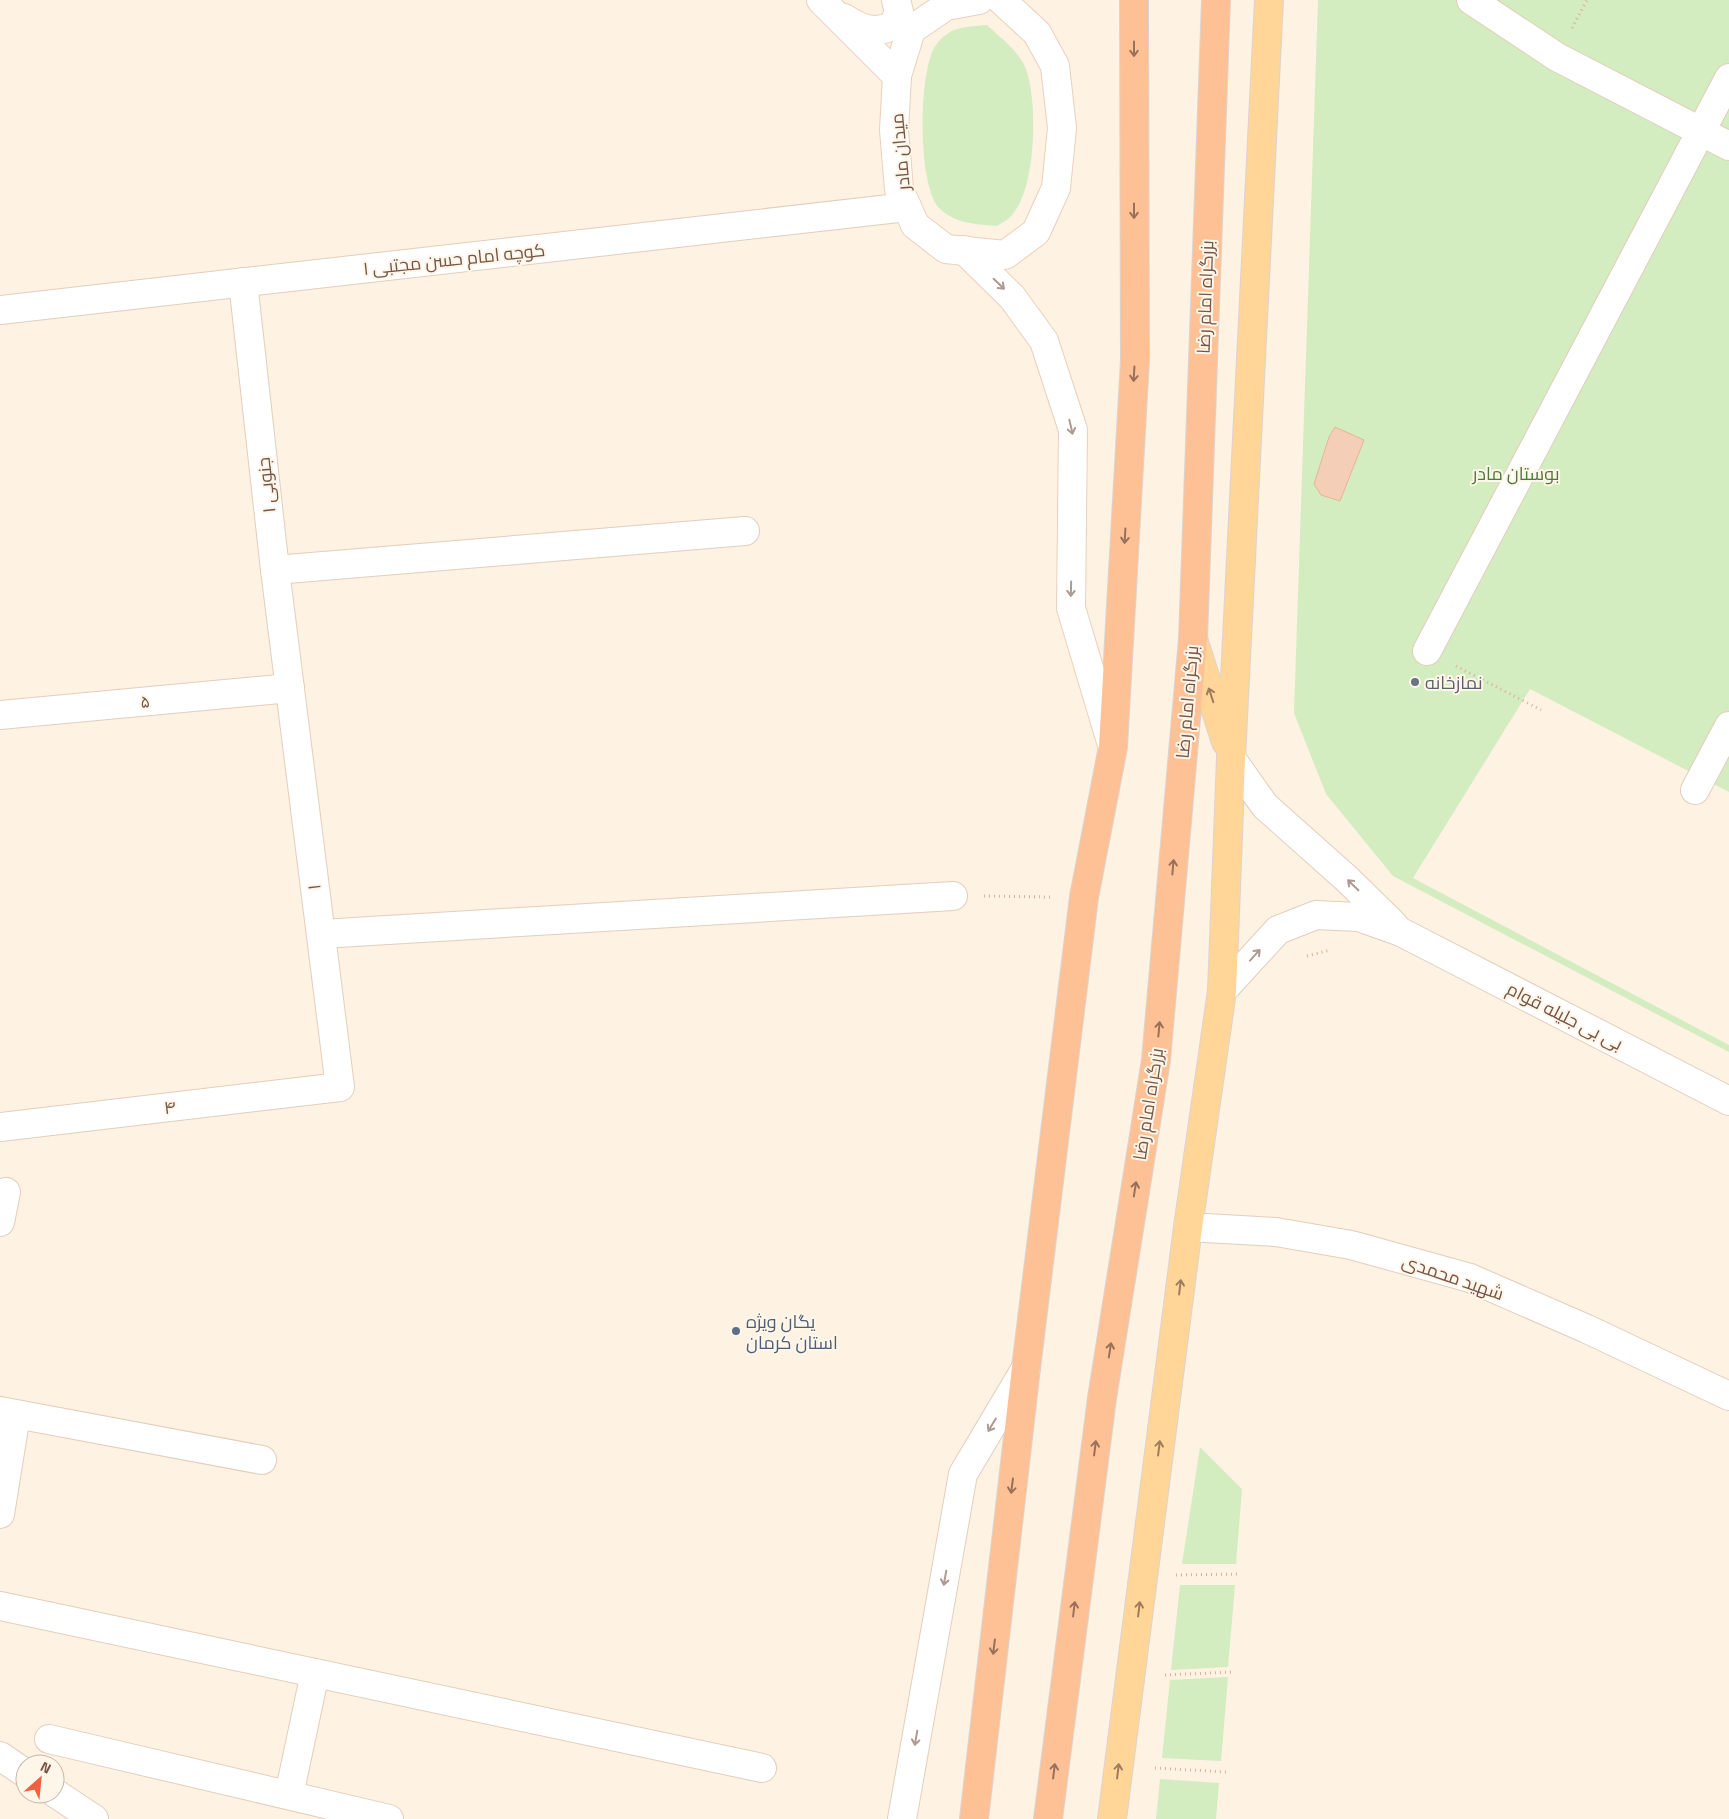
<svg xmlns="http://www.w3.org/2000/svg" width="1729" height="1819" font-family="'Titillium Web',Cairo,sans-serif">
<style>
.green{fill:#d3ecc0}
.building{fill:#f5ceb8;stroke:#e8b497}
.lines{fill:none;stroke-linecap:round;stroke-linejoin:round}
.pedestrian-casing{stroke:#e2cebd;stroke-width:30}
.minor-casing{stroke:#e2cebd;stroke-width:30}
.tertiary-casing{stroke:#e2cebd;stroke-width:30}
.secondary-casing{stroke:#ead0bd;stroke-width:30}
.primary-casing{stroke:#dcd3cf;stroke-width:30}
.trunk-casing{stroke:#dcd3cf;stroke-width:30}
.path{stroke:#dab19b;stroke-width:3;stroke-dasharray:1 4;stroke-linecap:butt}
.pedestrian{stroke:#fff;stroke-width:28}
.minor{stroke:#fff;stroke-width:28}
.tertiary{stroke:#fff;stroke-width:28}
.secondary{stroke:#fff;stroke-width:28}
.primary{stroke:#ffd598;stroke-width:28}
.trunk{stroke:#fec196;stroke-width:28}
.oneway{stroke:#99715b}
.oneway2{stroke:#ad9a91}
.oneway3{stroke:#a07c5f}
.worship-dot{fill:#6b7280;stroke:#fff6ea;stroke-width:2}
.service-dot{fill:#5c6f8a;stroke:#fff6ea;stroke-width:2}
.labels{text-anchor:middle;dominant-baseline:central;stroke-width:4;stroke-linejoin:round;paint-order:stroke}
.street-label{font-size:18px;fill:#775647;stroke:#fff6ea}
.park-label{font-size:18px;fill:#4f783c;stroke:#fff6ea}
.worship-label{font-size:18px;fill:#5b616d;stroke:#fff6ea;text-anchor:start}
.service-label{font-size:18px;fill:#4e5e75;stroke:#fff6ea;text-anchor:start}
</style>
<rect width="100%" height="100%" fill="#fef2e2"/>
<!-- green -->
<g class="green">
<path d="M1318,0H1729V792L1530,689L1413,878L1729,1045V1052L1393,876L1326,794L1294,713Z"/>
<path d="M987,25C1003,40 1023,54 1028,76C1037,108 1036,188 1012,215C1009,219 1002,223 997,226C975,224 957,224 940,209C917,188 918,70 936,45C950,26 966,27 987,25Z"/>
<path d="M1200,1447L1242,1489L1236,1564H1182Z"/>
<path d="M1180,1585H1235L1228,1667L1171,1670Z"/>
<path d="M1228,1677L1221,1761L1162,1758L1170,1680Z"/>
<path d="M1160,1779L1219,1783L1216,1819H1156Z"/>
</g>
<!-- building -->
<path class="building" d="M1335,427L1364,440L1340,501L1321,495L1314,484L1329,437Z"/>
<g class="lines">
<!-- pedestrian casing -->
<g class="pedestrian-casing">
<g id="pedestrian">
<path d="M1471,0L1557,57L1729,146"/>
<path d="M1427,651L1729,78"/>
<path d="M1695,790L1729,726"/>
</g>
</g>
<!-- minor casing -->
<g class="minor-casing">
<g id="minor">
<path d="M275,570L745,531"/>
<path d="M0,715L290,688"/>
<path d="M321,934L953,896"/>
<path d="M0,1127L340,1087L275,570L243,282"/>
<path d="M0,1222L6,1192"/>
<path d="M1188,1227L1276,1232L1351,1245L1470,1278L1587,1329L1729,1396"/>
<path d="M0,1411L262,1460"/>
<path d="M0,1514L16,1415"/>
<path d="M0,1606L762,1768"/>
<path d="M49,1739L389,1819"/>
<path d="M0,1756L25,1773"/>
<path d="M55,1793L94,1819"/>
<path d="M289,1795L315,1673"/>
</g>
</g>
<!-- tertiary casing -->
<g class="tertiary-casing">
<g id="tertiary">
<path d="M0,310L907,207"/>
<path d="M1231,758L1265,806L1347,879L1394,925"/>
<path d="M1222,991L1278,930L1316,915L1359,917L1401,932L1729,1101"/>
<path d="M902,1819L963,1474L1026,1368"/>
</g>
</g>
<!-- secondary casing -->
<g class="secondary-casing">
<g id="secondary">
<path d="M821,0L897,76"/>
<path d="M979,0L946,6L911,30L897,76L894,130L899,189L915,225L946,249L1005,255L1036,232L1056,188L1062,128L1055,66L1037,33L1001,0"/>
<path d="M844,18C861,29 874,34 893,26L899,12L896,0"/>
<path d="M964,250L1012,297L1044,341L1073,430L1071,608L1112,745"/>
</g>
</g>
<!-- primary casing -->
<g class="primary-casing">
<g id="primary">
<path d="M1193,639L1226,742"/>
<path d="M1112,1819L1188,1227L1222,991L1231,758L1269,0"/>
</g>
</g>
<!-- trunk casing -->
<g class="trunk-casing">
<g id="trunk">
<path d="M974,1819L1026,1368L1084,897L1113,747L1135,360L1134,0"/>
<path d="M1048,1819L1102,1398L1156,1060L1193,639L1216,0"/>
</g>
</g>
<!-- path -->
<g class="path">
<path d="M1572,28L1587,0"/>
<path d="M1456,666L1541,710"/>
<path d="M984,896L1052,897"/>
<path d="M1307,956L1330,950"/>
<path d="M1176,1575L1241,1574"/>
<path d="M1165,1675L1233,1672"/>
<path d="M1155,1768L1226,1772"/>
</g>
<!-- pedestrian -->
<use href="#pedestrian" class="pedestrian"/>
<!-- minor -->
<use href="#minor" class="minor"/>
<!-- tertiary -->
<use href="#tertiary" class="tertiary"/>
<!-- secondary -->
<use href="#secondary" class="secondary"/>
<!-- primary -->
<use href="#primary" class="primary"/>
<!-- trunk -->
<use href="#trunk" class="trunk"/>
</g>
<!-- one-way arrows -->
<defs><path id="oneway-shaft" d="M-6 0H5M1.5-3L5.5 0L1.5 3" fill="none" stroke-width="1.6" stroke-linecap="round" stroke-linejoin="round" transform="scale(1.25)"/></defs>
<g class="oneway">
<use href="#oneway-shaft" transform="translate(1134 49) rotate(90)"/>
<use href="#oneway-shaft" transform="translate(1134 211) rotate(90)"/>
<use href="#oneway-shaft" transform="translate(1134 374) rotate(93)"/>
<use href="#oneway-shaft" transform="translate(1125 536) rotate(93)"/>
<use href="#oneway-shaft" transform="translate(1173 867) rotate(-85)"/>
<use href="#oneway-shaft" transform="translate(1159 1029) rotate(-85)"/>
<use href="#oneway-shaft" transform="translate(1135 1189) rotate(-81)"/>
<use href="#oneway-shaft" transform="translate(1110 1350) rotate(-81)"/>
<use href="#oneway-shaft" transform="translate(1095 1448) rotate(-83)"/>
<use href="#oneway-shaft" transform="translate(1012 1486) rotate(97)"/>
<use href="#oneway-shaft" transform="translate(1074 1609) rotate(-83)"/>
<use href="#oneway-shaft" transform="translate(994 1647) rotate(97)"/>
<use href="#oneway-shaft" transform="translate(1054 1771) rotate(-83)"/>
</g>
<g class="oneway2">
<use href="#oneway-shaft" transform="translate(999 284) rotate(44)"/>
<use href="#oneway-shaft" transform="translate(1071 427) rotate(77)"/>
<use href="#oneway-shaft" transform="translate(1071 589) rotate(91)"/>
<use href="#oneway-shaft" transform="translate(1353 885) rotate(-136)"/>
<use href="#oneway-shaft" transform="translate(1255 955) rotate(-48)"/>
<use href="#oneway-shaft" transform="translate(992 1425) rotate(121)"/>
<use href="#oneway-shaft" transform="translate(945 1578) rotate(100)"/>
<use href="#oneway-shaft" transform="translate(916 1738) rotate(100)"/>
</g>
<g class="oneway3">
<use href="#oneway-shaft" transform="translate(1211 695) rotate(-108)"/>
<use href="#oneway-shaft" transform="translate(1180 1287) rotate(-83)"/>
<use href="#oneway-shaft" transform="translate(1159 1448) rotate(-83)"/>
<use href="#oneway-shaft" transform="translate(1139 1609) rotate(-83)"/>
<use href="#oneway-shaft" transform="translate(1118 1771) rotate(-83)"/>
</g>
<!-- markers -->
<circle class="worship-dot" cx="1415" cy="682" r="5"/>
<circle class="service-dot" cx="736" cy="1331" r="5"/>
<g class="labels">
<!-- street labels -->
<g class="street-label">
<text transform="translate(900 152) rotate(-95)">میدان مادر</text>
<text transform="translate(454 259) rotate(-6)">کوچه امام حسن مجتبی ۱</text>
<text transform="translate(1205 297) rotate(-88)">بزرگراه امام رضا</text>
<text transform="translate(266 485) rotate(-96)">۱ جنوبی</text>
<text transform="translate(145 701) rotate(-5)">۵</text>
<text transform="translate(1187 702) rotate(-85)">بزرگراه امام رضا</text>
<text transform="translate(315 887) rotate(83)">۱‍</text>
<text transform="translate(1565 1016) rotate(27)">بی بی جلیله قوام</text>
<text transform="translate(1148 1104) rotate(-81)">بزرگراه امام رضا</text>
<text transform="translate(170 1107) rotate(-7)">۴</text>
<text transform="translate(1453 1277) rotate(19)">شهید محمدی</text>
</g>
<!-- park labels -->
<g class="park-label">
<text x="1516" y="473">بوستان مادر</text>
</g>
<!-- worship labels -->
<g class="worship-label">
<text x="1425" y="682">نمازخانه</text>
</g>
<!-- service labels -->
<g class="service-label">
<text x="746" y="1321">یگان ویژه<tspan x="746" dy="21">استان کرمان</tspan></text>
</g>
</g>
<!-- north arrow -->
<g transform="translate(40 1779) rotate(27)"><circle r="24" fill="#fff6ea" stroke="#c9b6a9"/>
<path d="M0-4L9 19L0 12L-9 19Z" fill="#ef613f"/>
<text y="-8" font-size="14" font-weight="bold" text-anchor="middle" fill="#775647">N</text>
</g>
</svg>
